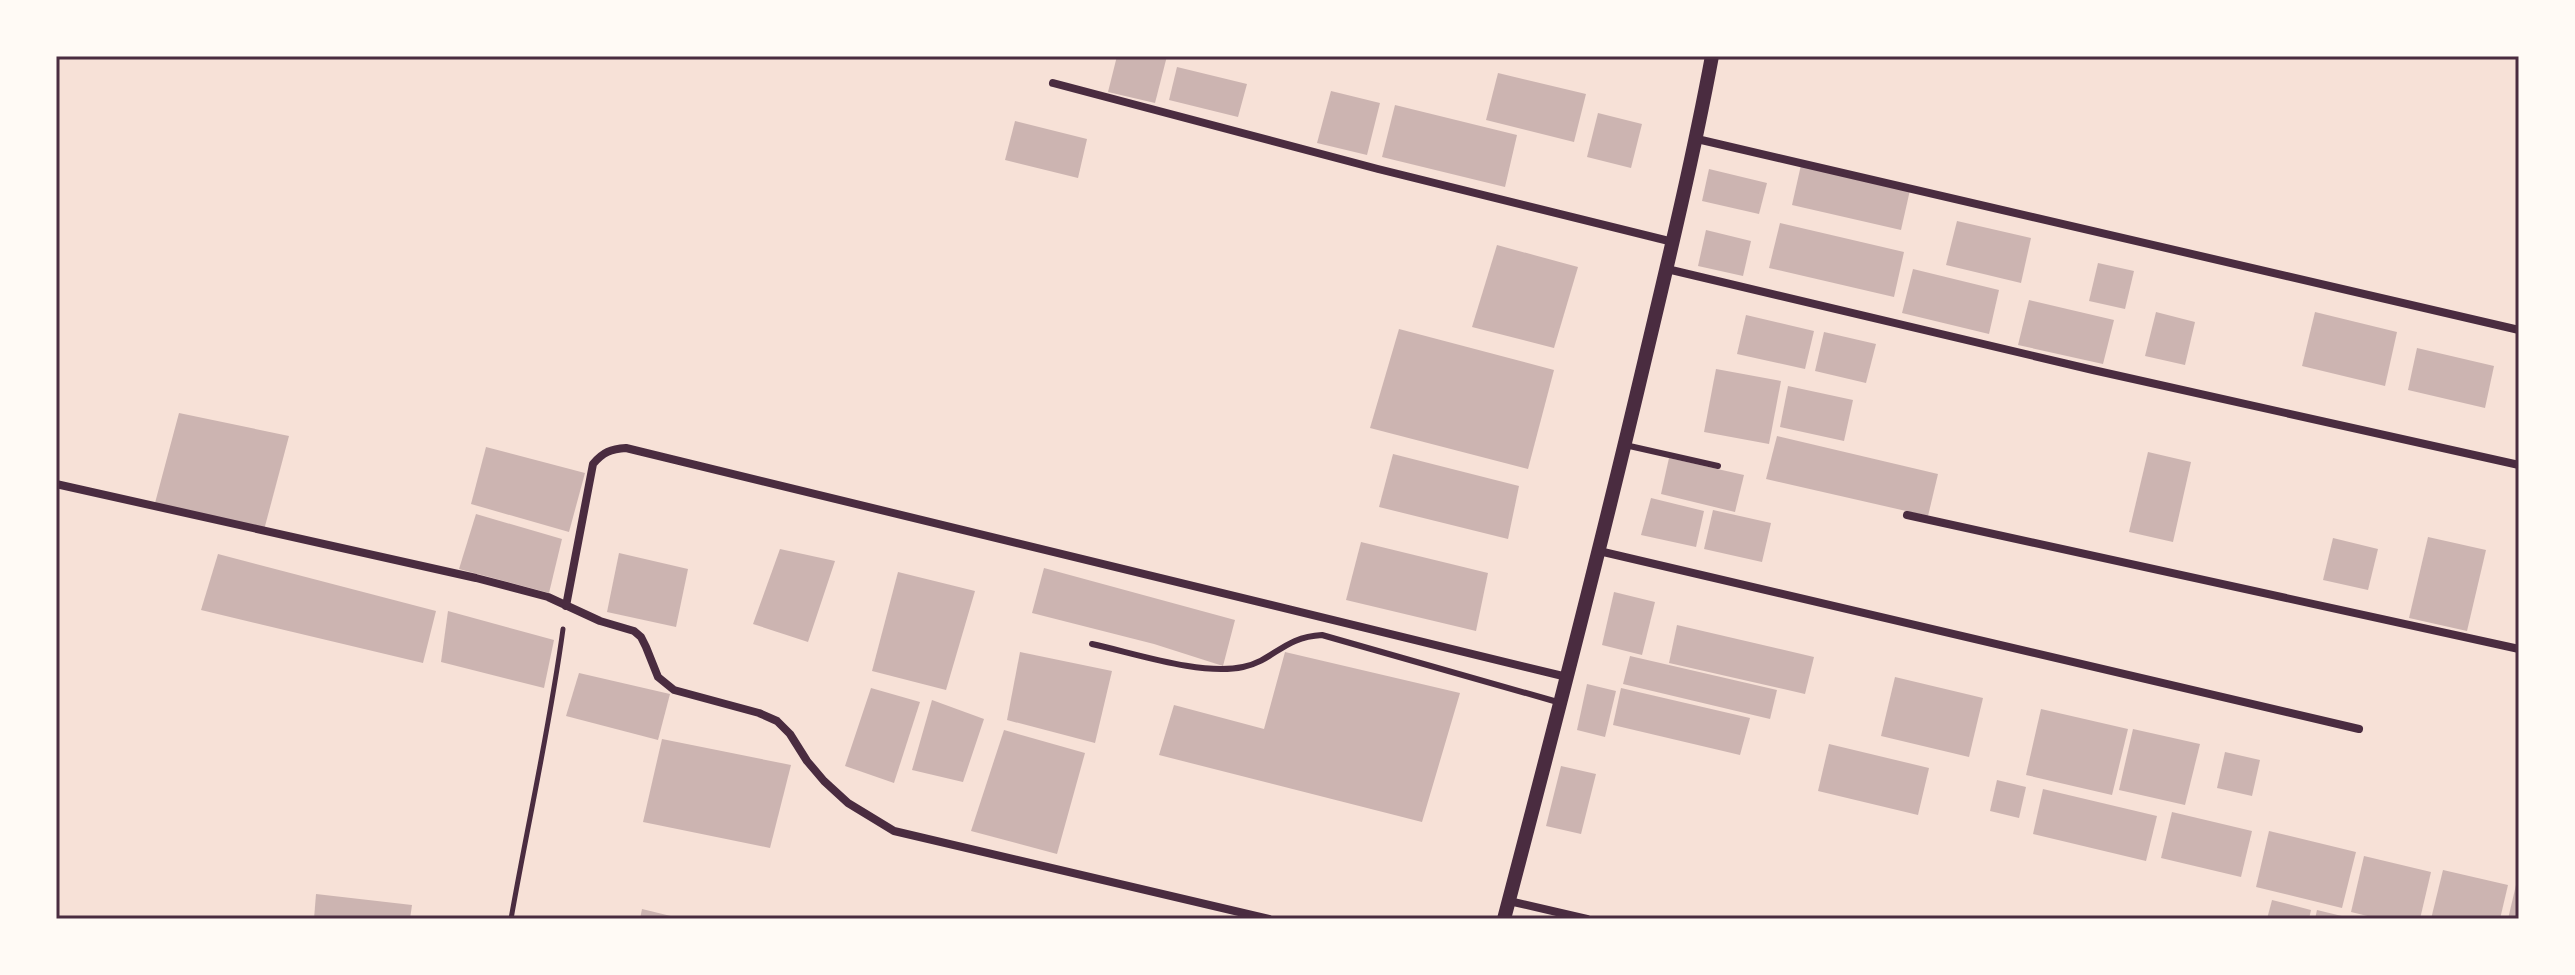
<svg xmlns="http://www.w3.org/2000/svg" width="2575" height="975" font-family="Mulish,sans-serif">
<style>
.building{fill:#ccb4b1}
.lines{fill:none;stroke-linecap:round;stroke-linejoin:round}
.path{stroke:#4a2c40;stroke-width:5}
.service{stroke:#4a2c40;stroke-width:6}
.minor{stroke:#4a2c40;stroke-width:8}
.tertiary{stroke:#4a2c40;stroke-width:14}
.neatline{fill:none;stroke:#4a2c40;stroke-width:3}
</style>
<rect width="100%" height="100%" fill="#f7e1d7"/>
<!-- building -->
<g class="building">
<path d="M1117,56H1167L1155,103L1108,92Z"/>
<path d="M1177,67L1247,84L1238,117L1169,100Z"/>
<path d="M1498,73L1586,94L1574,142L1486,120Z"/>
<path d="M1331,91L1380,103L1367,155L1317,143Z"/>
<path d="M1395,105L1517,135L1505,187L1382,157Z"/>
<path d="M1598,113L1642,124L1631,168L1587,157Z"/>
<path d="M1015,121L1087,139L1078,178L1005,160Z"/>
<path d="M1801,165L1910,190L1901,230L1792,205Z"/>
<path d="M1709,169L1767,183L1759,214L1702,201Z"/>
<path d="M1957,221L2031,238L2021,283L1946,265Z"/>
<path d="M1780,223L1904,252L1894,297L1769,268Z"/>
<path d="M1706,230L1751,241L1743,276L1698,266Z"/>
<path d="M1497,245L1578,267L1554,348L1472,327Z"/>
<path d="M2098,263L2134,271L2125,309L2089,301Z"/>
<path d="M1913,269L1999,290L1989,334L1902,313Z"/>
<path d="M2029,300L2114,320L2103,364L2018,345Z"/>
<path d="M2156,312L2195,322L2185,365L2145,356Z"/>
<path d="M2315,312L2397,332L2385,386L2302,366Z"/>
<path d="M1746,315L1814,331L1805,369L1737,354Z"/>
<path d="M1399,329L1554,370L1528,469L1370,428Z"/>
<path d="M1824,332L1876,344L1866,383L1815,371Z"/>
<path d="M2417,348L2494,366L2485,408L2408,390Z"/>
<path d="M1716,369L1781,381L1769,444L1704,432Z"/>
<path d="M1788,386L1853,400L1844,441L1780,427Z"/>
<path d="M179,413L289,436L264,530L155,503Z"/>
<path d="M1777,436L1938,474L1928,516L1766,479Z"/>
<path d="M486,447L585,473L569,532L471,504Z"/>
<path d="M2148,452L2191,462L2173,542L2129,532Z"/>
<path d="M1393,454L1519,486L1508,539L1379,507Z"/>
<path d="M1669,458L1744,475L1735,512L1661,494Z"/>
<path d="M1651,498L1704,511L1696,547L1641,535Z"/>
<path d="M1713,510L1771,523L1762,562L1704,549Z"/>
<path d="M476,514L562,539L549,593L459,569Z"/>
<path d="M2428,537L2486,550L2467,631L2409,618Z"/>
<path d="M2333,538L2378,549L2368,590L2323,580Z"/>
<path d="M1361,542L1488,573L1476,631L1346,600Z"/>
<path d="M780,549L835,561L808,642L753,624Z"/>
<path d="M619,553L688,569L676,627L607,612Z"/>
<path d="M218,554L436,611L423,663L201,610Z"/>
<path d="M1044,568L1235,620L1223,666L1154,644L1032,613Z"/>
<path d="M898,572L975,591L946,690L872,671Z"/>
<path d="M1614,592L1655,602L1642,655L1602,645Z"/>
<path d="M448,611L554,640L544,688L441,662Z"/>
<path d="M1677,625L1814,657L1805,694L1669,663Z"/>
<path d="M1020,652L1112,671L1095,743L1007,720Z"/>
<path d="M1285,652L1460,693L1422,822L1159,755L1174,705L1264,729Z"/>
<path d="M1630,656L1777,690L1770,719L1623,684Z"/>
<path d="M579,673L670,694L658,740L566,716Z"/>
<path d="M1895,677L1983,698L1969,757L1881,736Z"/>
<path d="M1587,684L1616,691L1605,737L1577,730Z"/>
<path d="M871,688L920,702L894,783L845,766Z"/>
<path d="M1621,688L1750,718L1740,755L1613,725Z"/>
<path d="M932,700L984,719L963,782L912,770Z"/>
<path d="M2041,709L2128,729L2112,795L2026,775Z"/>
<path d="M2133,729L2200,744L2185,805L2119,790Z"/>
<path d="M1004,730L1085,753L1057,854L971,831Z"/>
<path d="M662,739L791,765L770,848L643,822Z"/>
<path d="M1829,744L1929,768L1918,815L1818,791Z"/>
<path d="M2225,752L2260,760L2252,796L2217,788Z"/>
<path d="M1561,766L1596,774L1581,834L1546,826Z"/>
<path d="M1997,780L2026,787L2019,818L1990,811Z"/>
<path d="M2043,789L2157,816L2146,861L2033,834Z"/>
<path d="M2172,812L2252,831L2241,877L2161,858Z"/>
<path d="M2269,831L2356,852L2342,908L2256,887Z"/>
<path d="M2364,856L2431,872L2420,919H2380L2351,912Z"/>
<path d="M2443,870L2508,885L2500,919H2431Z"/>
<path d="M2516,885L2519,886V919H2508Z"/>
<path d="M316,894L412,905L410,919H314Z"/>
<path d="M2272,900L2311,910L2309,919H2267Z"/>
<path d="M642,909L679,918V919H640Z"/>
<path d="M2317,910L2350,918V919H2315Z"/>
</g>
<g class="lines">
<!-- path -->
<path class="path" d="M511,919C528,822 550,726 563,629"/>
<!-- service -->
<g class="service">
<path d="M1625,445L1718,466"/>
<path d="M1092,644C1134,653 1201,676 1243,667C1275,660 1283,637 1322,635L1561,703"/>
</g>
<!-- minor -->
<g class="minor">
<path d="M1053,83L1378,169L1673,242"/>
<path d="M1697,139L2519,330"/>
<path d="M1667,269L2093,370L2519,465"/>
<path d="M56,484L476,578L548,597L600,621L634,631L641,637L646,647L658,677L674,690L759,713L777,721L790,734L807,761L824,781L848,803L894,831L1269,919"/>
<path d="M1907,515L2519,649"/>
<path d="M1599,551L2359,729"/>
<path d="M566,606L593,464C603,452 611,449 626,448L1567,677"/>
<path d="M1509,901L1587,919"/>
</g>
<!-- tertiary -->
<path class="tertiary" d="M1504,919C1553,733 1601,546 1645,359C1669,258 1693,158 1712,56"/>
</g>
<!-- border -->
<rect width="2575" height="975" fill="none" stroke="#fffaf5" stroke-width="116"/>
<rect x="58" y="58" width="2459" height="859" class="neatline"/>
</svg>
